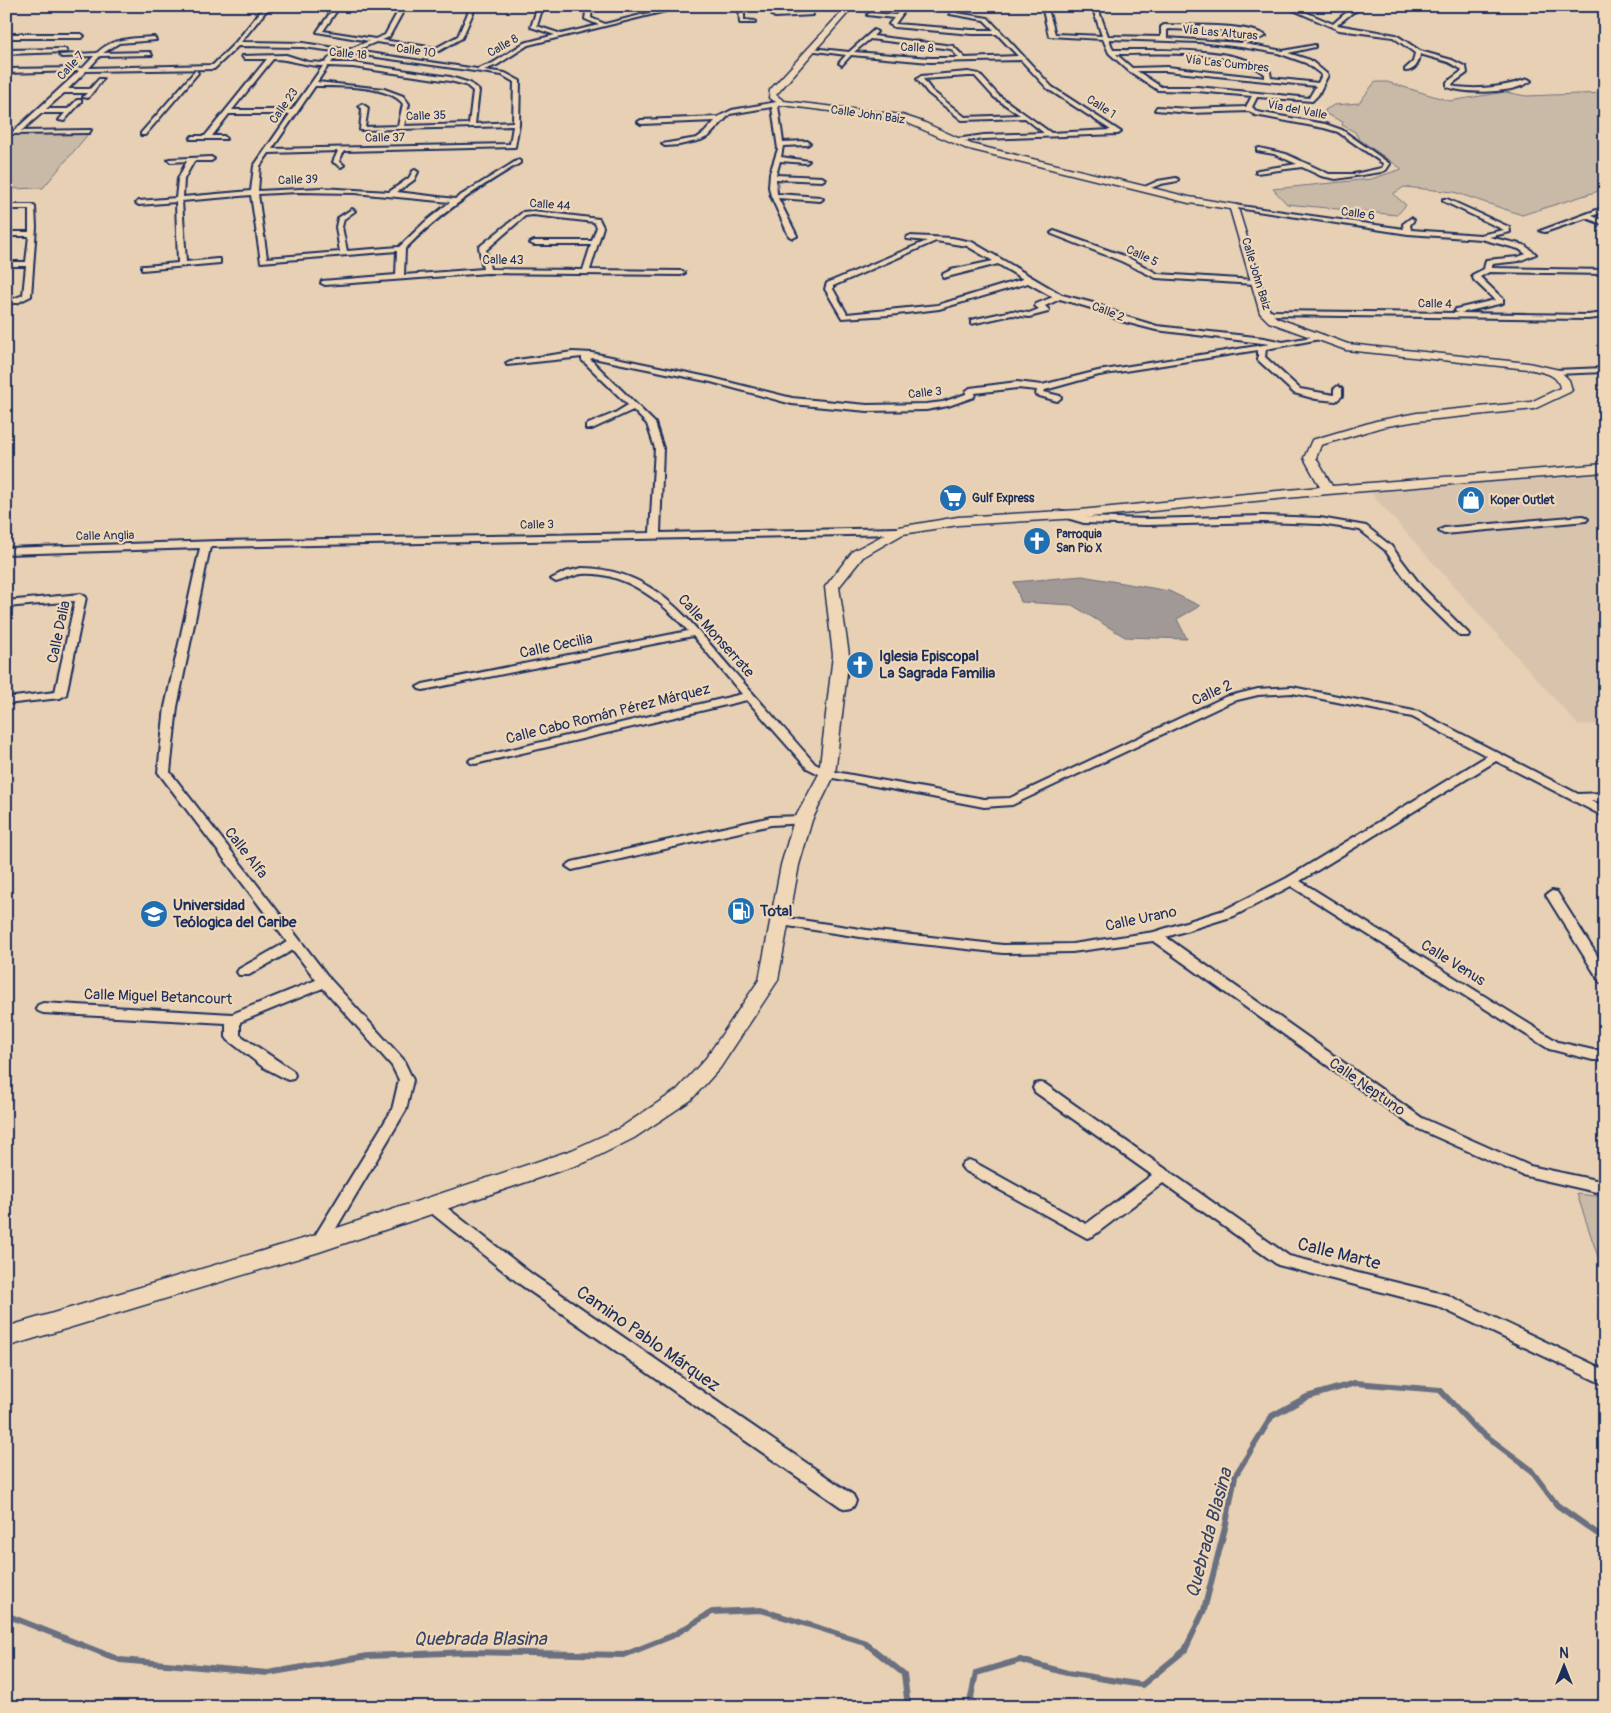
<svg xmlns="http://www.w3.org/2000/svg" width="1611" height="1713" font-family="Pangolin,sans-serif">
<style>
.built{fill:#d8c4ad}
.green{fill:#c9b9a7;stroke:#727482}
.water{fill:#a09996;stroke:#6b6f80}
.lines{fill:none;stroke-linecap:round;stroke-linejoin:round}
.stream{stroke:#6b6f80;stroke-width:6}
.street-casing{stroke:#1b2f5e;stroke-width:4}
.secondary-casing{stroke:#1b2f5e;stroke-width:3}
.street{fill:#efd7b7;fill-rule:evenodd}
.secondary{fill:#efd7b7;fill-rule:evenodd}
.labels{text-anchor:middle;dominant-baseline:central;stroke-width:4.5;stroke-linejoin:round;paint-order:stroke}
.far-street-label{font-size:12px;fill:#1b2f5e;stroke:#efd7b7}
.far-poi-label{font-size:12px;font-weight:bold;fill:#1b2f5e;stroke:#efd7b7;text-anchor:start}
.street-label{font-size:15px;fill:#1b2f5e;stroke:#efd7b7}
.poi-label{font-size:15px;font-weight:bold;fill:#1b2f5e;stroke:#efd7b7;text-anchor:start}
.near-street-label{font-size:18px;fill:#1b2f5e;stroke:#efd7b7}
.near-water-label{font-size:19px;font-style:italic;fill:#364469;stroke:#efd7b7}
</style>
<rect width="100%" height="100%" fill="#e7d0b3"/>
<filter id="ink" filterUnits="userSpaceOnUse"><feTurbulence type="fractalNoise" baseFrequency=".02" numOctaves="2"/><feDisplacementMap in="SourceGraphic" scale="10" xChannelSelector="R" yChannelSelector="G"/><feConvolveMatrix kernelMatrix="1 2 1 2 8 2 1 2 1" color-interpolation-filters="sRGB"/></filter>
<g filter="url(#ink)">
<!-- built -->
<path class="built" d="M1605,473V724L1578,725L1368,490Z"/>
<!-- green -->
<g class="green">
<path d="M1375,82H1387L1450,101L1505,92L1526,96L1605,93V189L1522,215L1454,192L1404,187L1393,194L1406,205L1397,215L1287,204L1273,189L1371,179L1402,169L1359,139L1355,132L1342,125L1343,122L1326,114L1325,110L1334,105L1359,103Z"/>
<path d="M89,133L43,188L6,189V134Z"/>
<path d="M1577,1194L1605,1197V1278Z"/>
</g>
<!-- water -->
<path class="water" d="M1082,576L1169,591L1200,606L1177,619L1187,639L1125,637L1072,605L1021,602L1014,582Z"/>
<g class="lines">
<!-- stream -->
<g class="stream">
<path d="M6,1615L120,1660L268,1673L368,1656L470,1652L624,1655L672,1636L712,1612L761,1610L864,1642L904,1674L908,1707"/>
<path d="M969,1707L976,1673L1020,1660L1067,1673L1142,1685L1185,1650L1204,1610L1226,1524L1235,1476L1272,1416L1307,1397L1355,1383L1440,1390L1474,1427L1530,1469L1557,1505L1605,1539"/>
</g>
<!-- street casing -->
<g class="street-casing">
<g id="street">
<path d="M265,6H270L241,42L303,43L348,50L369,41L317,32L335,6H340L323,31L375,39L385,35L401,6H406L389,37L382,40L436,48L458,36L471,6H476L462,38L439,51L376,42L355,51L477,69L493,63L524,43L555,35L531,27L538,6H543L537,26L561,34L599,25L585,19L587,6H592L591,18L605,24L677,6H686L528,45L497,65L484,70L505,73L520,81L519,124L515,147L344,151L339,161L344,165L341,167L333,162L338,151L269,153L260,166L258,191L321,188L389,192L409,178L413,171L415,170L418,172L414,180L397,192L455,199L518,160L520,161V163C477,188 439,214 405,249L404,275L483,269L479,247L523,212L533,211L599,219L603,227L590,270L681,271L685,273L681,275L487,273L325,285L321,283L322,281L396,275L397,251L261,262L251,195L182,201L186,262L217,259H220V263L142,270V266H145L178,263L176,202L139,205L136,203L139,201L176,198L178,179L187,161L171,162L168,160L169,159L211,157L214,159L211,161H194L184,179L183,197L251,191L254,166L290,114H229L212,136H224L226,139H190L192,136H205L267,59H244L242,56L286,55L308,62L325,63L330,57L342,52L303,47L238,46L214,69L86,71L68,89H90L99,79H103L88,98L83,97L87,93H64L46,109H68L77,100H81V102L64,121L59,120L65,113H42L21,131L91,130L89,133L10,134V132L14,131L79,71L6,73V69L83,68L94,56L62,57L59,55L97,53C113,37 132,39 154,37L156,40L119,43L103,53L150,52L152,55L100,56L89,68L213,65L235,43ZM349,53L502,75L514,82L513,122L475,124L479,91L470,83L450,77L353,63H331L334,59ZM273,59C290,59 305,66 323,66L292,110H232ZM328,66L353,67L450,81L466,85L473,91L469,124L404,126L409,104L403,96L384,89L317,82ZM315,86C337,86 390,85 403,104L398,126L365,127L368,108L362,104L359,106L362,109L360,130L513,126L510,144L272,149ZM298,192L355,193L450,202L425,222L399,247L347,251L342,227L344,219L355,211L352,209L338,218L336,227L340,252L267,258L258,194ZM533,215L594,222L597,227L592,241H534L530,243L534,245H591L583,270L490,269L486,250L525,216Z"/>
<path d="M739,6H744V20L755,21V23H740Z"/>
<path d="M903,6H908L895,24L972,30H994L984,20L950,14L955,6H960L956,13L988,18L1052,87L1121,132L1118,134L984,139L954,142L956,139L984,135L1044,133L1025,118L962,120L928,93L917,79L921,76L968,72L979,74L998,95L1051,133L1111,130L1048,89L1021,60L930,62L851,55L842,65L839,63L846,55L808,50L811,48L849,52L874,30L877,32L873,36L953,46L965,58L1018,56L997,34H972L894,27L889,24L894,18L867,15L870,13L896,15ZM870,39L951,49L959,58H930L854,52ZM968,76H975L994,97L1020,115L965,117L932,91L923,79Z"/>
<path d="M993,6H1009V7L1007,8Z"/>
<path d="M1042,6H1047L1055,34L1102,36L1092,6H1097L1108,36L1161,37V27L1164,25C1188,26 1247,23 1266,36L1245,44L1283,51L1315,45V47L1288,53L1310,60L1328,75L1318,95L1312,101L1257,97L1252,107L1257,112L1325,124L1342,130L1390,164L1386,170L1381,172L1336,179L1321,176L1302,167L1256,173V171L1258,170L1297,164L1274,154L1257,151V149L1259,148L1286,154L1329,174H1354L1382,168L1384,164L1338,132L1324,128L1255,115L1249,111L1190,113L1155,110L1157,107L1190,109L1246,107L1252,96L1197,91L1158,90L1129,71L1109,53L1103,39L1049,36ZM1167,29L1232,31L1258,36L1241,43L1167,38ZM1109,39L1199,42L1241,47L1278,53L1306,63L1322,75L1318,83L1271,78L1270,72C1235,45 1156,51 1113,50ZM1116,54C1156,54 1233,48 1265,74V78L1167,67L1132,68ZM1137,71H1167L1316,86L1309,98L1197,87H1161Z"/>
<path d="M1284,6H1291L1333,24C1343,15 1352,6 1366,6L1352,13L1337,25L1396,35L1420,51L1452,60L1466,67L1467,73L1453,83L1452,85L1456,87C1481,90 1505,87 1528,79L1531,81C1513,94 1467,94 1447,87V82L1462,71L1461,69L1448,62L1420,54C1419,63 1415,71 1405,71V69L1413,62L1415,53L1393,37L1339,30Z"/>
<path d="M811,12L813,15L775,17L772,15Z"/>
<path d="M6,34H81L84,36L81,38H6Z"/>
<path d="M65,49L67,52L6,54V50Z"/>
<path d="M196,70L198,73L145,135H141V133Z"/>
<path d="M782,101L784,104L778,106L783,142L807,141L810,143L807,145L783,146L781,157L809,161L806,163L780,161L776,175L822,177L825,179L822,181L776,179L777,194L820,197L823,199L820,201L778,198L797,236L793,238L789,236L771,196L769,187L770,173L778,149L772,107L730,114L709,136L701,140L679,145L665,146L662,144L697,138L704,133L715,121L641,124L638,122L641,120L718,117L732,110Z"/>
<path d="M1176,178L1178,179V181L1161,184L1143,191L1140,189L1158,181Z"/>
<path d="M1443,199H1447L1509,227L1510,232L1489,237L1524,245L1536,254L1519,261L1492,264V268L1605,270V274L1489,272L1480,277L1503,299V303L1460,313L1588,315L1605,313V317L1588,319L1265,315L1261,313L1265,311L1458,313L1455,311L1456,309L1495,300L1474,280L1472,275L1484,269L1486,260L1518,257L1526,254L1519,249L1481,239L1408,234L1231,207L1234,205L1404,229L1403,224L1411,218L1414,220L1410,225L1411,230L1480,235L1504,230L1443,201Z"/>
<path d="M6,205H32L35,207L36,227L31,296L17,303H6V299H13L23,295L26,266H6V262H26L29,236H6V232H29V209H6Z"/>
<path d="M1605,207V211L1592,216L1605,221V225L1586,218L1545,232L1540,231Z"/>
<path d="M1054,231L1127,257L1158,274L1255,280L1259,282L1255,284L1156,278L1121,261L1052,234L1051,233Z"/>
<path d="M909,236L952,238L972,242L1062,295L1097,304L1127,317L1157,326L1264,338L1283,342L1323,335L1324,337L1320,339L1266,349L1265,357L1300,389L1334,395V389L1338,386L1342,389V396L1336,401L1316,399L1294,393L1258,360V350L1099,375L1045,390L1044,392L1060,396L1061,398L1057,401L1036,395L1037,390L1017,388L975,393L974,397L948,406L926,410L867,411L792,404L711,382L593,358L590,359L655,423L663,448L660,533L899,528L904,531L899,534L210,547L177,707L170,772L330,979L403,1059L413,1080L406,1110L325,1247L319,1249L313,1247L311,1243L313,1239L392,1110L399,1080L392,1066L323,988L240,1022V1035L293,1071L295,1075L293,1079L288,1080L263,1067L228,1040L226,1037V1023L43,1013L38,1011L36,1008L38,1005L43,1003L232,1014L316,980L293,950L249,975H239L237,972L239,969L287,942L158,772L165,707L200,548L6,554V548L219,541L650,533L655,448L647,424L633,410L592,429H586V425L615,413L628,405L582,360V357L507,365L506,363L510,361L573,352L592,353L712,378L792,398L867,405L926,404L943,402L966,394V391L970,388L1017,382L1042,385L1098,371L1270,344L1156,330L1121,321L1091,308L1060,299L1045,306L1049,310L1048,312L1029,317L1012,315L971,324V320L1012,311L1029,313L1039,309L1035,306L1036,304L1053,297L1028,283L939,309L889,315L842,318L825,289L827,283L927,241L907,239V237ZM936,241L967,246L993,261L951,270L943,274V278L998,264L1023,279L938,305L847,314L833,289V286Z"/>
<path d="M1605,368V372L1555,374L1551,372L1555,370Z"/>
<path d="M1063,511L1084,517L1147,519L1263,516L1320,518L1366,526L1391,546L1422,587L1469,634L1468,636H1460L1414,591L1385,550L1360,530L1320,524L1263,522L1147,525L1084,523L1060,516V512Z"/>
<path d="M1583,516L1588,519L1586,521L1444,534L1439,531L1444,528Z"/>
<path d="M582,568C656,569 690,622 734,672C761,703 788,733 815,764L830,771L984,799L1010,798L1225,697L1258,689L1292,687L1419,712L1578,794L1605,793V801H1591L1605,808V817L1496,761L1300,881L1558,1042L1593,1050H1605V1060H1593L1549,1049L1291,886L1234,916L1166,937L1422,1118L1530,1166L1605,1182V1194L1522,1175L1412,1126L1153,941L1072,952L1003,953L867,938L781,925L774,921L781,917L867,930L1003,945L1072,944L1154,932L1224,910L1287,878L1487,756L1412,717L1292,693L1258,695L1233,701L1012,805L984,807L823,776L807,768L747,700L475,764L471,763L469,761L471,759L742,694L693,636L423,690L419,689L417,687L423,684L688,631C662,601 624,571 582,574C573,575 565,580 556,582L551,579L565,572Z"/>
<path d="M81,594L86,597L66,695L60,698L6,704V698L55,692L75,601L6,607V601Z"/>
<path d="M803,816L807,817L809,820L807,823L771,825L572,870L566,866L572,862L771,817Z"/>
<path d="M1552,891L1557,892L1605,968V983L1600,982L1546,895Z"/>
<path d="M1040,1083L1045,1084L1289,1256L1447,1295L1605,1370V1385L1437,1306L1278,1265L1163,1183L1093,1236L1087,1238L964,1170L961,1166L964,1162L969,1160L974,1162L1086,1224L1152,1175L1035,1092L1033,1088L1035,1084Z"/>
<path d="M431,1198L437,1200L533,1275L853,1495L856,1501L853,1507L847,1509L841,1507L521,1285L425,1208L423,1204L425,1200Z"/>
</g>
</g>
<!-- secondary casing -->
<g class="secondary-casing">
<path id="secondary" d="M847,6H854L776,95L784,101L902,115L923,122L971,144L1189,197L1237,205L1270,312L1277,318L1348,344L1528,363L1555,369L1559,370L1569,380L1572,390L1570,392L1534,409L1417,421L1382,427L1321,445L1316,458L1332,486L1605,464V472L1328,494L1080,518L958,525L903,534L863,557L839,587L849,655L835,774L812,820L799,865L778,980L720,1068L691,1100L634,1138L586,1162L319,1252L6,1347V1327L316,1235L572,1150L620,1128L677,1090L706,1058L759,980L781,865L794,820L819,774L833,655L825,587L853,551L899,527L958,517L1080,510L1320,487L1304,458L1312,440L1376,421L1417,413L1531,402L1560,388C1558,373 1541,372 1528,369L1346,350L1269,322L1260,313L1230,209L1189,203L965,148L901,120L782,105L769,98L770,90Z"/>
</g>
<!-- street -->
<use href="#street" class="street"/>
<!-- secondary -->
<use href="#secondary" class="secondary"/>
</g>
</g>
<!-- icons -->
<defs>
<g id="supermarket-disc" transform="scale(1.4375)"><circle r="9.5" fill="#1f6fb2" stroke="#efd7b7"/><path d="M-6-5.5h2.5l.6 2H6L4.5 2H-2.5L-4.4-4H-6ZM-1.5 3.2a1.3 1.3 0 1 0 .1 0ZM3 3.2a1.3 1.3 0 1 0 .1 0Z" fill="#fff"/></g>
<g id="shop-disc" transform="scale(1.4375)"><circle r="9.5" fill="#1f6fb2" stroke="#efd7b7"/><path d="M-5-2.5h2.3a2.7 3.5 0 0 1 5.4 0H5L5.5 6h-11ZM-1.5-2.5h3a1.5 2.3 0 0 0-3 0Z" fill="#fff"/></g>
<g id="church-disc" transform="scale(1.4375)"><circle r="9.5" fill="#1f6fb2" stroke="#efd7b7"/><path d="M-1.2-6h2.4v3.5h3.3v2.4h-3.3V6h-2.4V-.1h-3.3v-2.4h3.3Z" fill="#fff"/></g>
<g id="fuel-disc" transform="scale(1.4375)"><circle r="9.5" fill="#1f6fb2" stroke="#efd7b7"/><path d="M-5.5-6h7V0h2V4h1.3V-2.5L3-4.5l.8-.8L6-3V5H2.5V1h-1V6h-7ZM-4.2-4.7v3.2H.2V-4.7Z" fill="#fff"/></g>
<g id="university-disc" transform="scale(1.4375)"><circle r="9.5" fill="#1f6fb2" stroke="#efd7b7"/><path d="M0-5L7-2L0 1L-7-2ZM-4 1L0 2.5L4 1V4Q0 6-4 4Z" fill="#fff"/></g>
</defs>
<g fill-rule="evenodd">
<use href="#supermarket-disc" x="953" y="498"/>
<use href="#shop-disc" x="1471" y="500"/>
<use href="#church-disc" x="1037" y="541"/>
<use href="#church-disc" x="860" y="665"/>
<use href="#fuel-disc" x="741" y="911"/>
<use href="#university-disc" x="154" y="914"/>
</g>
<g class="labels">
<!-- far-street labels -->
<g class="far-street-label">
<text transform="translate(1220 33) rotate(5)">Vía Las Alturas</text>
<text transform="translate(503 46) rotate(-30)">Calle 8</text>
<text transform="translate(917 48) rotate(3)">Calle 8</text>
<text transform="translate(416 51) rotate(8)">Calle 10</text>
<text transform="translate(348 54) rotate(5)">Calle 18</text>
<text transform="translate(1227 64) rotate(6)">Vía Las Cumbres</text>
<text transform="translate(71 66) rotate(-48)">Calle 7</text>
<text transform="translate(284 106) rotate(-55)">Calle 23</text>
<text transform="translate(1101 107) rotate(33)">Calle 1</text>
<text transform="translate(1297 110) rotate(11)">Vía del Valle</text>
<text transform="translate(868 115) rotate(8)">Calle John Baiz</text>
<text transform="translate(426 116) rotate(-2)">Calle 35</text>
<text transform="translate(385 138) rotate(-1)">Calle 37</text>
<text transform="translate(298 180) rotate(-2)">Calle 39</text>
<text transform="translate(550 205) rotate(4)">Calle 44</text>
<text transform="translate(1358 214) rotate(8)">Calle 6</text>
<text transform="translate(1142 256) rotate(25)">Calle 5</text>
<text x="503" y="260">Calle 43</text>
<text transform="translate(1256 274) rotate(73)">Calle John Baiz</text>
<text transform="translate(1435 304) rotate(1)">Calle 4</text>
<text transform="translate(1108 312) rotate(21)">Calle 2</text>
<text transform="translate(925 393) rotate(-6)">Calle 3</text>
<text transform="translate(537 525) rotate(-1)">Calle 3</text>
<text transform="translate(105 536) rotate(-1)">Calle Anglia</text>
</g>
<!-- far-poi labels -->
<g class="far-poi-label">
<text x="972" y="498">Gulf Express</text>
<text x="1490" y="500">Koper Outlet</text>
<text x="1056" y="534">Parroquia<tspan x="1056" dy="14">San Pio X</tspan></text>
</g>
<!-- street labels -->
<g class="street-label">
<text transform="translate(59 632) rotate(-78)">Calle Dalia</text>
<text transform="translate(716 636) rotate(48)">Calle Monserrate</text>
<text transform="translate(556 646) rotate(-12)">Calle Cecilia</text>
<text transform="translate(1212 693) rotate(-24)">Calle 2</text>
<text transform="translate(608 714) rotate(-14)">Calle Cabo Román Pérez Márquez</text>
<text transform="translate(246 853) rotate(52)">Calle Alfa</text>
<text transform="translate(1141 919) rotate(-12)">Calle Urano</text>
<text transform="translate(1453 963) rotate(32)">Calle Venus</text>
<text transform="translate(158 997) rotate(2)">Calle Miguel Betancourt</text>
<text transform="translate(1367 1087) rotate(35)">Calle Neptuno</text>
</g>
<!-- poi labels -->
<g class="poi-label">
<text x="879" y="656">Iglesia Episcopal<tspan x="879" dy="17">La Sagrada Familia</tspan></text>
<text x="173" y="905">Universidad<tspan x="173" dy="17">Teólogica del Caribe</tspan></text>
<text x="760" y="911">Total</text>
</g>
<!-- near-street labels -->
<g class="near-street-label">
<text transform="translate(1339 1254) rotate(14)">Calle Marte</text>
<text transform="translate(648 1339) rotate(35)">Camino Pablo Márquez</text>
</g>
<!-- near-water labels -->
<g class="near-water-label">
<text transform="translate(1209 1533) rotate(-75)">Quebrada Blasina</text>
<text x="480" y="1639">Quebrada Blasina</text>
</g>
</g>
<!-- margin -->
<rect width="1611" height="1713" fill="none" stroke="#efd7b7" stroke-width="25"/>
<rect x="12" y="12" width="1586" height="1688" fill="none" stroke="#1b2f5e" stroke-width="2" filter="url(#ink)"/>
<!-- north arrow -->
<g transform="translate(1564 1666)" stroke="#efd7b7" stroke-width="4" paint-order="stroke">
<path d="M0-4L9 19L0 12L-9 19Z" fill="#1b2f5e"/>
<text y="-8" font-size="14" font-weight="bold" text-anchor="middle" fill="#1b2f5e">N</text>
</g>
</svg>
